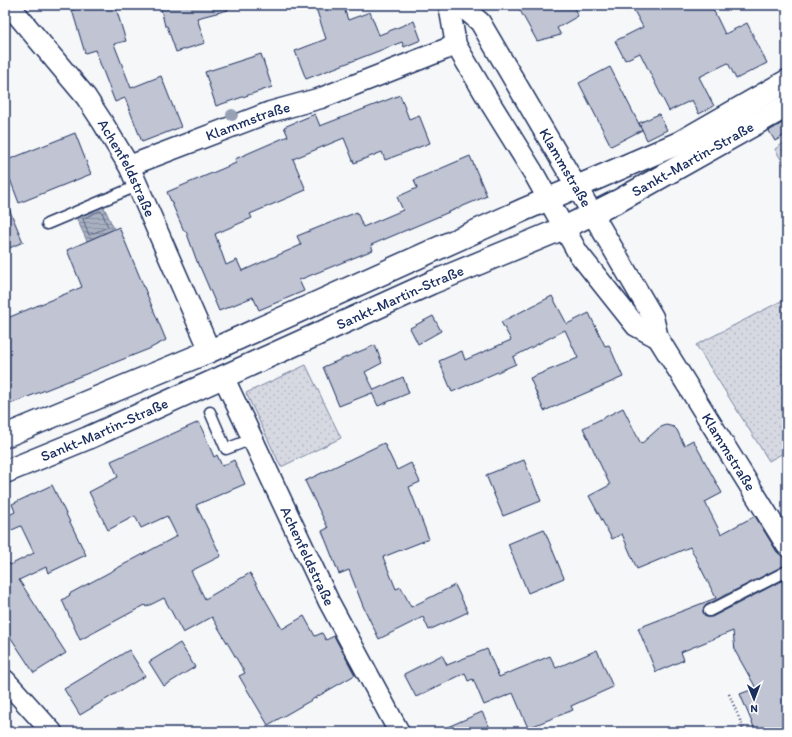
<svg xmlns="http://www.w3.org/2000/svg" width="792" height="737" font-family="Itim,sans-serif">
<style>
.grass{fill:url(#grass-dots);stroke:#7884a0}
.water{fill:url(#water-rules);stroke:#707c99}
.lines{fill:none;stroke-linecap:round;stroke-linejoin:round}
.shore{stroke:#546386;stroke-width:1}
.building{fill:#c0c4d3;stroke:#1b2f5e}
.service-casing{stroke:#1b2f5e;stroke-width:13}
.minor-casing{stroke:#1b2f5e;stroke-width:23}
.secondary-casing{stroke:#1b2f5e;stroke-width:25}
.path{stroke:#1b2f5e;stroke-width:2.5;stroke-dasharray:1 3;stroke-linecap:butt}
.service{stroke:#fff;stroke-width:10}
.minor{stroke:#fff;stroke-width:20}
.secondary{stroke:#fff;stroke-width:22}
.tree{fill:#97a1b6}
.labels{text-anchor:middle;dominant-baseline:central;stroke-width:3;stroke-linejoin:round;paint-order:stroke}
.street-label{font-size:15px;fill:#1b2f5e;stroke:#fff}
</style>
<defs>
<pattern id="grass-dots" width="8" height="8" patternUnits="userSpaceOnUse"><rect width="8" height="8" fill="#d6d9e2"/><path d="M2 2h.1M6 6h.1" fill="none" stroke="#b7bbc4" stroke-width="1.8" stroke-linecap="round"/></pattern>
<pattern id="water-rules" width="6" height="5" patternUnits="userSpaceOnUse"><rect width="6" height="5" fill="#a9b0c1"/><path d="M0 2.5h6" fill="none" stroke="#8990a0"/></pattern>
</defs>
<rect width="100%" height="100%" fill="#f6f7f9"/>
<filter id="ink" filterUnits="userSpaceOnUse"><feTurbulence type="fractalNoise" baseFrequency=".025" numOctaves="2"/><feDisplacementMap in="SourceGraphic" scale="8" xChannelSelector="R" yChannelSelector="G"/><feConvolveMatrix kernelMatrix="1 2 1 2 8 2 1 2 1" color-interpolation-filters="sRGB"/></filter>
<g filter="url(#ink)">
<!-- grass -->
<g class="grass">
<path d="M787,141V170L775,149Z"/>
<path d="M787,298V451L769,461L696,345Z"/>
<path d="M306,365L341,438L281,467L246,393Z"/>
</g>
<!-- water -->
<path class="water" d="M103,205L114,229L87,241L76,217Z"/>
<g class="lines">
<!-- shore -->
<path class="shore" d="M100,211L102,212L108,227L89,235L83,219Z"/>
</g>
<!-- building -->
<g class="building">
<path d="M89,5H115L126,41L114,44L131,88L161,76L181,127L142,142L125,98L115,102L95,50L85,53L72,10Z"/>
<path d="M160,5H227L228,10L197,18L205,43L176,52L167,26H165Z"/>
<path d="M315,5H343L348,20L370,12L379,35L414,21L421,40L404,47L402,42L306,79L295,51L326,39Z"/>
<path d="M517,5H572L578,16L557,28L561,35L537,41Z"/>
<path d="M631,5H711L725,34L747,23L767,63L736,79L728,63L699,77L714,106L699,114L692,100L669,111L640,53L625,60L615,41L643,27Z"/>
<path d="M261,54L272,87L216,106L205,72Z"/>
<path d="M610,67L642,130L611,146L579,83Z"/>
<path d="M400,95L409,119L419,115L430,143L385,160L382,152L354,163L344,138L293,159L306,190L250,214L252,218L215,234L226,265L237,260L242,271L301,245L297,236L357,212L363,227L403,210L397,197L417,188L414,180L470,156L487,196L371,245L373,250L299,280L304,291L259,310L253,297L219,311L200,267H199L186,231H184L167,192L236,163L235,159L288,136L284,127L315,114L320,126Z"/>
<path d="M659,114L667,130L647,140L639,123Z"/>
<path d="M787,120V134L775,141L769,131Z"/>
<path d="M75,133L91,174L19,203L5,166V161Z"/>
<path d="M5,199L23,242L5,250Z"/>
<path d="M119,227L166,340L149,349L5,406V319L82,287L67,250Z"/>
<path d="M552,296L567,324L589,313L605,346L609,345L623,377L544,411L530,378L578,358L565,330L513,357L516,364L452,392L439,361L462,351L465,360L511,340L501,322Z"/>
<path d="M433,316L441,331L418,344L410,328Z"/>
<path d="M375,345L382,363L365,372L374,390L403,377L409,393L378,406L372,393L339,406L323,367Z"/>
<path d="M623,408L641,444L659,428L666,425L674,427L677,430L684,445L693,440L722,493L705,502L721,534L755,516L777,552L783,556L787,564L706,605L703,611L706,617H712L787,578V662L782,664L787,675V732H756L740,694L756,688L735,651L733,631L681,652L684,660L656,672L638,628L716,598L690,547L637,569L622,534L612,539L589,496L610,485L583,428Z"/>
<path d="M199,422L214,457L217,455L222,466L234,460L245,484L196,505L221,556L191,571L205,599L250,573L282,629L304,616L315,636L322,633L326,640L334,636L355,675L268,725L239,676L245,673L212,617L183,633L164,598L146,607L145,605L80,640L62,600L70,595L69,594L177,536L167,516L141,528L135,516L108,530L89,492L118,477L111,461Z"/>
<path d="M384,443L397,470L411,463L420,482L409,487L429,539L383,557L396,589L401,587L411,607L455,585L468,612L429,630L423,617L379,639L363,606L349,570L339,574L322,531L328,528L305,481Z"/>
<path d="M524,460L541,501L503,516L486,475Z"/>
<path d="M52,485L86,555L48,573L46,567L19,580L66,653L34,673L5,629V558L10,565L34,553L21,526L5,533V517L15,512L12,504Z"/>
<path d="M544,529L564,578L528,593L508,544Z"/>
<path d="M180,643L195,667L164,686L149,662Z"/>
<path d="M487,649L499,677L550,656L556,668L597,650L613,687L571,706L573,710L528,728L513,693L484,705L473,679L468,681L465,673L416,697L404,674L442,655L447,665Z"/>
<path d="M129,650L145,676L80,715L64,689Z"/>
<path d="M482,712L492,732H436Z"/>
</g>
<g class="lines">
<!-- service casing -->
<g class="service-casing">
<g id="service">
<path d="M47,224L137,186"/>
<path d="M210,412L226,449L252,439"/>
<path d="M709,611L787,571"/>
</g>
</g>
<!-- minor casing -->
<g class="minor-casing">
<g id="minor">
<path id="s1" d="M9,5L86,97L103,123L129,166L210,351"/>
<path d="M449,5L456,45L489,101L533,172L578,253L636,326L658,338"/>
<path id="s2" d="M460,5L480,22L653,317L658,338L787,546"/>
<path id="s3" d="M129,166L270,112L321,98L456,45"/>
<path id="s4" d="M223,376L329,602L399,732"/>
<path d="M5,680L52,732"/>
</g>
</g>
<!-- secondary casing -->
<g class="secondary-casing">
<g id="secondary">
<path d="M5,436L210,351L523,210L679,143L787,81"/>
<path id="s5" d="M5,472L88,438L431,283L564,228L620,200L787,106"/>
</g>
</g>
<!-- path -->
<g class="path">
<path d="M729,694L745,732"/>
<path d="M734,732L744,728"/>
</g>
<!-- service -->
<use href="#service" class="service"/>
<!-- minor -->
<use href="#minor" class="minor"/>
<!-- secondary -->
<use href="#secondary" class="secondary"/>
</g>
<!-- trees -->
<circle class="tree" cx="232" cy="115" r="6"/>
</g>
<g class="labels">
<!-- street labels -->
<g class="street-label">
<text stroke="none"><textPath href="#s3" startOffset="127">Klammstraße</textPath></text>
<text stroke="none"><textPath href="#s5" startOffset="756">Sankt-Martin-Straße</textPath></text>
<text stroke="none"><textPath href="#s2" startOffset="195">Klammstraße</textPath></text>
<text stroke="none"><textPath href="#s1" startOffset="202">Achenfeldstraße</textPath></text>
<text stroke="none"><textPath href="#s5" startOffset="432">Sankt-Martin-Straße</textPath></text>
<text stroke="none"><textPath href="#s5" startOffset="108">Sankt-Martin-Straße</textPath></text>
<text stroke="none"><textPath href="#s2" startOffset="524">Klammstraße</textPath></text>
<text stroke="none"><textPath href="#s4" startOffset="199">Achenfeldstraße</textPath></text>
</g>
</g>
<!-- margin -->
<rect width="792" height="737" fill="none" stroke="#fff" stroke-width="20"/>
<rect x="10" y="10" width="772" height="717" fill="none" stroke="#1b2f5e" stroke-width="1.5" filter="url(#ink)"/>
<!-- north arrow -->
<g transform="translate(754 699) rotate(179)" stroke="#ffffff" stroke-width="3" paint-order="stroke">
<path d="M0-3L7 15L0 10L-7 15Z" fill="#1b2f5e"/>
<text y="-6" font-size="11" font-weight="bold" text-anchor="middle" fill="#1b2f5e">N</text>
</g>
</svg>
